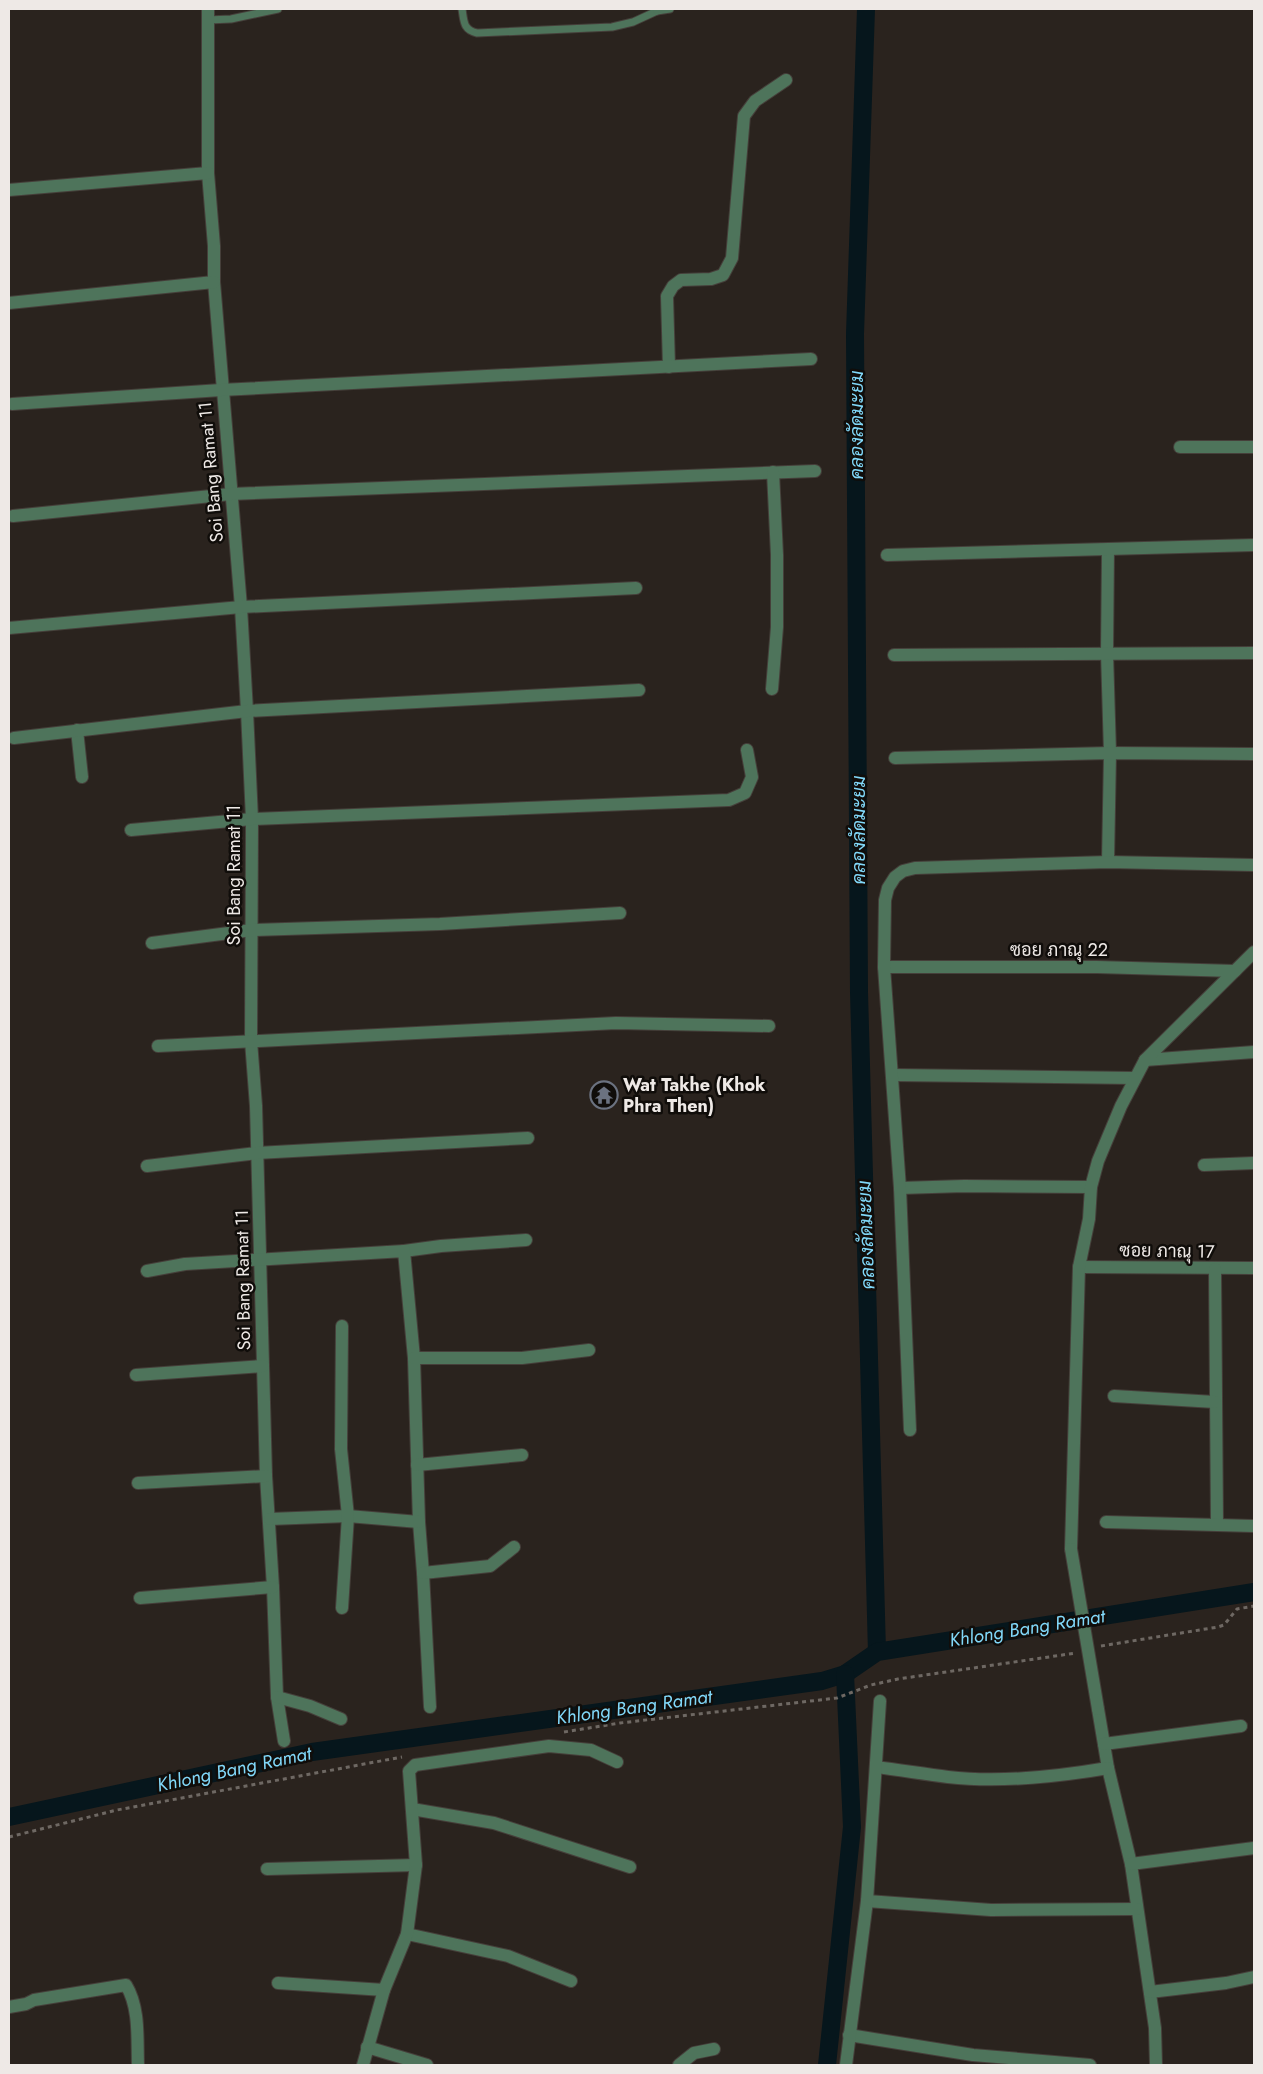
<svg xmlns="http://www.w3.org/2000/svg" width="1263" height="2074" font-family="Jost,Sarabun,sans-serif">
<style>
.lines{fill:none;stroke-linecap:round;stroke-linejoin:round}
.canal{stroke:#06161c;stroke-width:18}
.service-casing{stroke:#453f3a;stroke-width:9}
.minor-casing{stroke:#453f3a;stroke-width:14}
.path{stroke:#6e6863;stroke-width:3;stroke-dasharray:4 4;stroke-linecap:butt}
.service{stroke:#4e745b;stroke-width:7}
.minor{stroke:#4e745b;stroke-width:12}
.minor-bridge-casing{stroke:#453f3a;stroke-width:14;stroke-linecap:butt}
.minor-bridge{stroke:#4e745b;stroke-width:12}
.labels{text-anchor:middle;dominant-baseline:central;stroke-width:5;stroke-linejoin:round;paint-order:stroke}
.street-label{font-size:18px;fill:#eee9e6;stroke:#100d0a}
.poi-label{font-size:18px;font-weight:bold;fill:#eee9e6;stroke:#100d0a;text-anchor:start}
.water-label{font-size:19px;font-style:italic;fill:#81d8f9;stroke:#100d0a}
</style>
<rect width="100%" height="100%" fill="#2a231e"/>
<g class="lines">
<!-- canal -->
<g class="canal">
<path d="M866,9L855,334L859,992L877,1652"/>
<path d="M9,1817L312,1752L822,1681L845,1674L877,1652L1254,1592"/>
<path d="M827,2065L852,1827L845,1674"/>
</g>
<!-- service casing -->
<g class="service-casing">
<g id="service">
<path d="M462,9C464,21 463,30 477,33L612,27L633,22L657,11"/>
<path d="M656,9L657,11L670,9"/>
<path d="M208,20L231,19L278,9"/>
</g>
</g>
<!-- minor casing -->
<g class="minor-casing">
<g id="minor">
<path d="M208,9V173L214,246V282L241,607L247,711L252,819L251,1041L256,1106L266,1476L273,1587L277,1697L284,1741"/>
<path d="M9,190L208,173"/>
<path d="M9,303L214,282"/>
<path d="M669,367L667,296L673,286L681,280L711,279L723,275L732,258L744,116L755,101L786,80"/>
<path d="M12,404L221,390L811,359"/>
<path d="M1180,447H1254"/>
<path d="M13,516L231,494L815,471"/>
<path d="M1108,550L1107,653L1110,753L1108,862"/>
<path d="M887,555L1254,545"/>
<path d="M9,628L241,607L636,588"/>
<path d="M894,655L1254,653"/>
<path d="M772,689L777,627V555L773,472"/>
<path d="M77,730L82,777"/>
<path d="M14,738L247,711L639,690"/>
<path d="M895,758L1110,753L1254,754"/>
<path d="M131,830L252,819L729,800L745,793L752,777L747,750"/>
<path d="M152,943L252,930L440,924L620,913"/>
<path d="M884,967H1097L1235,971"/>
<path d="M158,1046L616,1023L769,1026"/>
<path d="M1145,1060L1254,1052"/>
<path d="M892,1075L1135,1078"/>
<path d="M1204,1165L1254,1163"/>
<path d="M147,1166L257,1153L528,1138"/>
<path d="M900,1188L964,1186L1091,1187"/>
<path d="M404,1251L441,1246L526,1240"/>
<path d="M1079,1267L1254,1268"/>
<path d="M1215,1269L1217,1524"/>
<path d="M147,1271L185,1264L404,1251L414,1358L419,1522L423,1573L430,1707"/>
<path d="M414,1358H522L589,1350"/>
<path d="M136,1375L263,1366"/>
<path d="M1114,1396L1215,1402"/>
<path d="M910,1430L900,1188L884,967L885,900L888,888L895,877L903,871L915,868L1108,862L1254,865"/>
<path d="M417,1465L522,1455"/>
<path d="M138,1483L266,1476"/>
<path d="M270,1519L348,1516L419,1522"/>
<path d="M1106,1522L1254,1526"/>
<path d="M1071,1549L1079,1267L1089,1219L1091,1187L1098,1161L1121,1106L1145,1060L1254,952"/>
<path d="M423,1573L490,1566L514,1547"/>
<path d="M140,1598L273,1587"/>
<path d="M342,1608L348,1516L341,1449L342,1326"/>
<path d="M277,1697L310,1706L341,1719"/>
<path d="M1098,1709L1108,1768L1131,1864L1155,2028L1156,2065"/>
<path d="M1104,1744L1241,1726"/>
<path d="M876,1767C900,1770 924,1774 948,1777C1000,1783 1056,1777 1108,1768"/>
<path d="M412,1809L494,1823L630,1867"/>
<path d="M1131,1864L1254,1848"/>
<path d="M267,1869L416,1865"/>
<path d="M867,1901L991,1910L1137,1909"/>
<path d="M407,1934L508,1956L571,1981"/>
<path d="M278,1983L384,1990"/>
<path d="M1150,1992L1226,1983L1254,1977"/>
<path d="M9,2007L26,2004L34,2000L126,1985C140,2008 137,2039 138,2065"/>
<path d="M849,2035L973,2055L1090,2065"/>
<path d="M367,2047L427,2065"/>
<path d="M363,2065L384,1990L407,1934L416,1865L409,1771L415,1765L549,1746L591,1750L617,1762"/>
<path d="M679,2065L694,2053L714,2049"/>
<path d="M846,2065L867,1901L880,1701"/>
</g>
</g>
<!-- path -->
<g class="path">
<path d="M1101,1646L1218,1627L1224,1625L1237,1609L1254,1606"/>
<path d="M564,1732L620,1723L837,1698L871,1685L898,1679L1076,1653"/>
<path d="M9,1837L117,1810L402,1757"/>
</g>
<!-- service -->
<use href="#service" class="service"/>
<!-- minor -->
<use href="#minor" class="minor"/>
<!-- minor-bridge casing -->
<g class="minor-bridge-casing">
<path id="minor-bridge" d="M1071,1549L1098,1709"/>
</g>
<!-- minor-bridge -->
<use href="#minor-bridge" class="minor-bridge"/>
</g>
<!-- icons -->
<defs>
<g id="temple-ring" transform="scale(1.4375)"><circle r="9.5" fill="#100d0a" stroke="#6b7280" stroke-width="1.5"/><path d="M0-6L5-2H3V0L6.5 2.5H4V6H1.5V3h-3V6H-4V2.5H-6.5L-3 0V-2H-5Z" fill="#6b7280"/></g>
</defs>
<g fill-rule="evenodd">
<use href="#temple-ring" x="604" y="1095"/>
</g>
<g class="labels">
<!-- street labels -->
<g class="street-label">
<text transform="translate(211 472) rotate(-95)">Soi Bang Ramat 11</text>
<text transform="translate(234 875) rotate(-90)">Soi Bang Ramat 11</text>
<text x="1059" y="950">ซอย ภาณุ 22</text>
<text transform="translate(1167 1251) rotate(1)">ซอย ภาณุ 17</text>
<text transform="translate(243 1280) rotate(-91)">Soi Bang Ramat 11</text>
</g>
<!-- poi labels -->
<g class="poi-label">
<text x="623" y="1085">Wat Takhe (Khok<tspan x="623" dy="21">Phra Then)</tspan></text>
</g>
<!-- water labels -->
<g class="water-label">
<text transform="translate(856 425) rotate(-90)">คลองลัดมะยม</text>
<text transform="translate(858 830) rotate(-90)">คลองลัดมะยม</text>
<text transform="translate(866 1235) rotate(-92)">คลองลัดมะยม</text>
<text transform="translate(1027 1628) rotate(-9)">Khlong Bang Ramat</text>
<text transform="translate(634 1707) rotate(-8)">Khlong Bang Ramat</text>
<text transform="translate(234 1769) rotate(-12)">Khlong Bang Ramat</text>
</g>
</g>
<!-- border -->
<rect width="1263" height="2074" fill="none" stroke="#eee9e6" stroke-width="20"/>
</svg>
